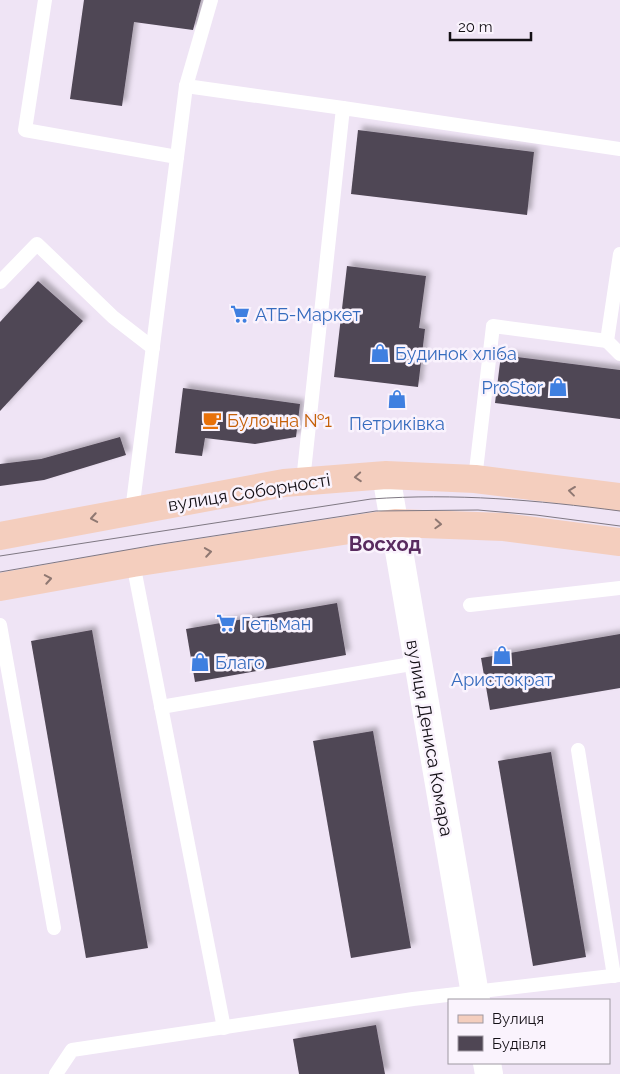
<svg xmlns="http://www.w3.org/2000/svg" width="620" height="1074" font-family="Raleway,sans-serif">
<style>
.building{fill:#4f4654;filter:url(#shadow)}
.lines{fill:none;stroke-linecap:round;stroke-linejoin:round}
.service{stroke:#fff;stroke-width:14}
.tertiary{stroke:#fff;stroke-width:28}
.secondary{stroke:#f4cebe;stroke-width:28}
.tram{stroke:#7f7883;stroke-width:1}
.oneway{stroke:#8f7872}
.labels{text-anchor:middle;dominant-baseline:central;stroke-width:5;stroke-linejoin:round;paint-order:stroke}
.shop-label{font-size:18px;fill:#366cbe;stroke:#faf3fd;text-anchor:start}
.food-label{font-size:18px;fill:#c56008;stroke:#faf3fd;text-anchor:start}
.street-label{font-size:18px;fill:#141016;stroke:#faf3fd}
.quarter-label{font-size:20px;font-weight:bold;fill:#592b5f;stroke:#faf3fd}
</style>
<defs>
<filter id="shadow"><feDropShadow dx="4.5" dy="-4.5" stdDeviation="2.5" flood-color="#0004"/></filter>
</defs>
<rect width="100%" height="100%" fill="#efe4f5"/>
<!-- building -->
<g class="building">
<path d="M84,0H201L193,30L134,22L122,106L70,99Z"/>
<path d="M358,130L534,152L527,215L351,194Z"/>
<path d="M347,266L426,276L419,328L425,329L418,387L334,377Z"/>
<path d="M38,281L83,321L0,411V322Z"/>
<path d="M501,355L620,370V419L495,403Z"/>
<path d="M183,388L300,404L296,437L255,444L205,438L202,456L175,453Z"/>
<path d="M120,437L126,455L44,480L0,486V464L41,459Z"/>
<path d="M337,603L346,655L195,682L186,629Z"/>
<path d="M92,630L148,948L86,958L31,641Z"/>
<path d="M620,634V688L490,710L481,658Z"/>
<path d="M373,731L411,948L351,958L313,741Z"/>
<path d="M551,752L586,957L533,966L498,761Z"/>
<path d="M376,1025L385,1074H299L293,1039Z"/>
</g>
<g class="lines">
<!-- service -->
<g class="service">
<path d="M45,0L25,130L177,157L132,511"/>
<path d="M186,86L343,108"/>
<path d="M177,157L186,86L211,0"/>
<path d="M620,254L607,341L620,354"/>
<path d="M0,282L37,244L113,317L153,348"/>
<path d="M475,479L493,326L607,341"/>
<path d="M303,481L343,108L620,149"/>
<path d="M133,563L224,1028"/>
<path d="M470,605L620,588"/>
<path d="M0,625L54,928"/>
<path d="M161,707L417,663"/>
<path d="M578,750L614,976"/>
<path d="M56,1074L72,1050L413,999L620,975"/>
</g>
<!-- tertiary -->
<g class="tertiary">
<path d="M386,475L476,1000"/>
<path d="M487,1063L489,1074"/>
</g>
<!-- secondary -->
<g class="secondary">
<path d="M0,536L284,483L386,475L475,479L620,497"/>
<path d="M0,587L133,563L395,523L504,527L620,542"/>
</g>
<!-- tram -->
<g class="tram">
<path d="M0,556L371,499C455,493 537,500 620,511"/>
<path d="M0,572L155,545L376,511L478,510L536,515L620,526"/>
</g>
</g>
<!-- one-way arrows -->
<defs><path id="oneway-chevron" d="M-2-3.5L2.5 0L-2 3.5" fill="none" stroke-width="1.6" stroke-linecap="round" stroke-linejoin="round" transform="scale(1.25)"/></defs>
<g class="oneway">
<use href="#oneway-chevron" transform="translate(358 477) rotate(176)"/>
<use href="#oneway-chevron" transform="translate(572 491) rotate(-173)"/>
<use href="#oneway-chevron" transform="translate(94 518) rotate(170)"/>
<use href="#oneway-chevron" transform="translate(438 524) rotate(3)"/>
<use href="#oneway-chevron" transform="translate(208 552) rotate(-9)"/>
<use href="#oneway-chevron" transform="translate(48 579) rotate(-10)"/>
</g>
<!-- icons -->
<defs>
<g id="supermarket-bare" transform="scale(1.5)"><path d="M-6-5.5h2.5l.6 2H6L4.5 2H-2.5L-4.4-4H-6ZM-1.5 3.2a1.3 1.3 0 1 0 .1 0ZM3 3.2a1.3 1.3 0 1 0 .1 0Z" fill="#3f7fe0" stroke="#faf3fd" stroke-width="2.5" paint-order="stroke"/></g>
<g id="shop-bare" transform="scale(1.5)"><path d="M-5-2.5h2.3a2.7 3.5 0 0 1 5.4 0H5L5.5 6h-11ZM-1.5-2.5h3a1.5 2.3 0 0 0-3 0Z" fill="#3f7fe0" stroke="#faf3fd" stroke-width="2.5" paint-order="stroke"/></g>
<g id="cafe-bare" transform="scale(1.5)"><path d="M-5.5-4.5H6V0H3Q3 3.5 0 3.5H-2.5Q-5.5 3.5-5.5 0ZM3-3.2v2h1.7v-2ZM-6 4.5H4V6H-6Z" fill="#e8710a" stroke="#faf3fd" stroke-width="2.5" paint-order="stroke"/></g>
</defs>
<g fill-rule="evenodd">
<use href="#supermarket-bare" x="240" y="314"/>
<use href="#shop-bare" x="380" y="353"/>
<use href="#shop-bare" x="558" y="387"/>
<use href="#shop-bare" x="397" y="399"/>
<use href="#cafe-bare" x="212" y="420"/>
<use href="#supermarket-bare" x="226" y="623"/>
<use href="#shop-bare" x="502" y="655"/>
<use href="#shop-bare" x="200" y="662"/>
</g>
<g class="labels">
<!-- shop labels -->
<g class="shop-label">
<text x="255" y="314">АТБ-Маркет</text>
<text x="395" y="353">Будинок хліба</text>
<text x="543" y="387" text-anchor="end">ProStor</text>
<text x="397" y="423" text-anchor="middle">Петриківка</text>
<text x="241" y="623">Гетьман</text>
<text x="215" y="662">Благо</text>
<text x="502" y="679" text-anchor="middle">Аристократ</text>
</g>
<!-- food labels -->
<g class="food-label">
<text x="227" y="420">Булочна №1</text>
</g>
<!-- street labels -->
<g class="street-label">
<text transform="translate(249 492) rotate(-9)">вулиця Соборності</text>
<text transform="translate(430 738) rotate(80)">вулиця Дениса Комара</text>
</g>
<!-- quarter labels -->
<g class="quarter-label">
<text x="385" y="544">Восход</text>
</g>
</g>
<!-- legend -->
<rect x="448" y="999" width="162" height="65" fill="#faf3fd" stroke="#9e98a1"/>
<rect x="458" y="1015" width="25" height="8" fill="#f4cebe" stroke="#9e98a1"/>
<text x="492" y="1024" font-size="15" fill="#141016">Вулиця</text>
<rect x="458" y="1036" width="25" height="15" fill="#4f4654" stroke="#9e98a1"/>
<text x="492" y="1049" font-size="15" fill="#141016">Будівля</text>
<!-- scale -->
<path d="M450 32v8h81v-8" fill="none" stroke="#141016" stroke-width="2.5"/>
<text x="458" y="32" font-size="15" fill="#141016" stroke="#faf3fd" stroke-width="4" paint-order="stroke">20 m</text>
</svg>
